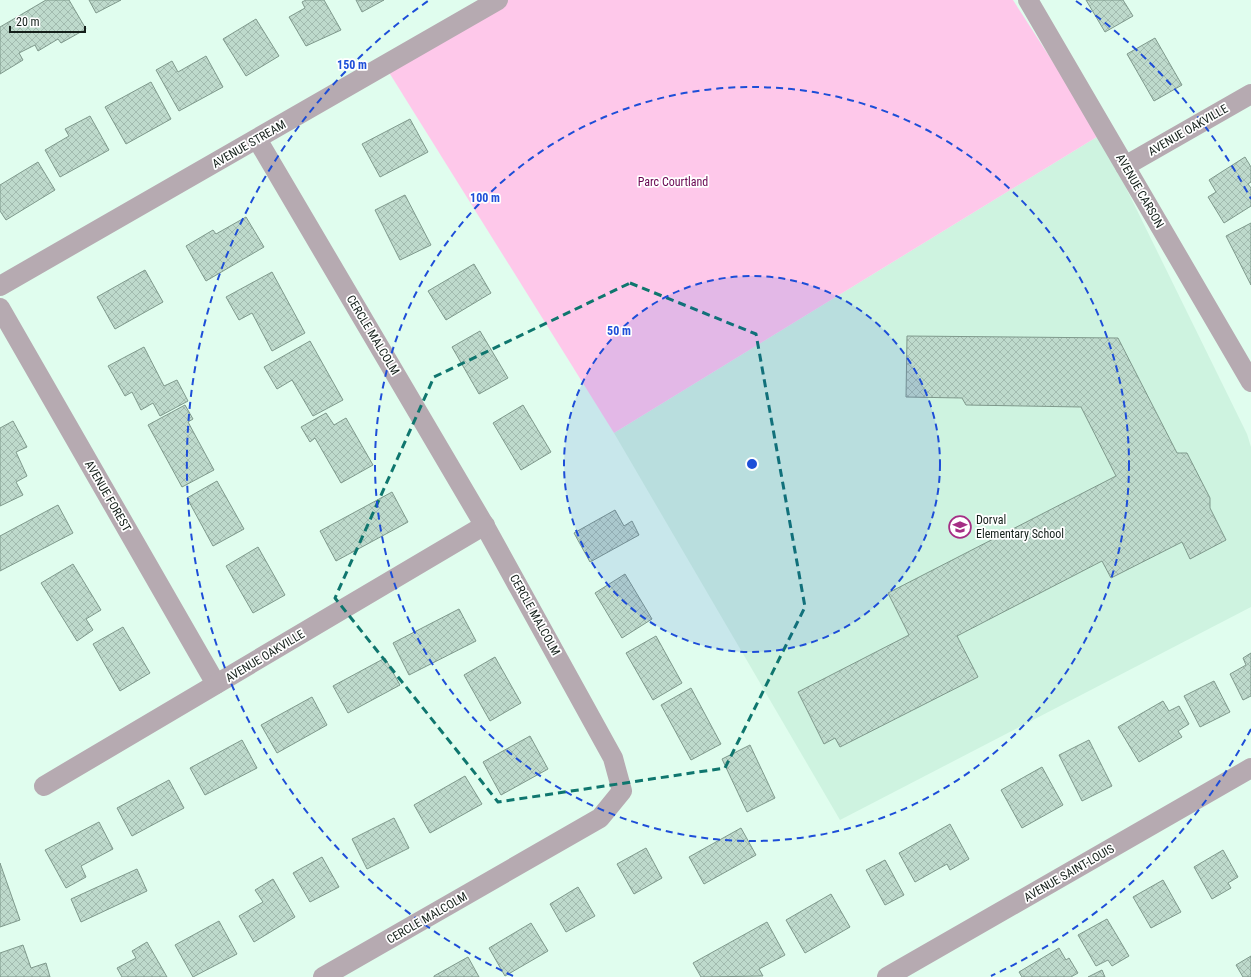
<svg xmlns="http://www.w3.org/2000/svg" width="1251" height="977" font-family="'Roboto Condensed',sans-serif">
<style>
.built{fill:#cef3e0}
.park{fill:#fec8ea}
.building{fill:url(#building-cross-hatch);stroke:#7f998c}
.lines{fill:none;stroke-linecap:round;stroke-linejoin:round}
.street{stroke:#b6aab1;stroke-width:20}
.marked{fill:none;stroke:#0f766e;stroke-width:3;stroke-dasharray:8 5;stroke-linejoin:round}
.ring{fill:none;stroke:#1d4ed8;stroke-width:2;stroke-dasharray:7 5}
.labels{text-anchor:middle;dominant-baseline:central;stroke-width:3.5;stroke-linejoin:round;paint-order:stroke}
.street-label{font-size:12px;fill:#141f1a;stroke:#fff}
.park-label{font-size:12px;fill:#680651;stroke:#fff}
.poi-label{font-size:12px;fill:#141f1a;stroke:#fff;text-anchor:start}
.centre{fill:#1d4ed8;stroke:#fff;stroke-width:2}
.ring-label{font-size:12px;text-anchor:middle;font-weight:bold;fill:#1d4ed8;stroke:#fff;stroke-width:3.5;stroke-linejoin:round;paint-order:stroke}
</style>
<defs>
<pattern id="building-cross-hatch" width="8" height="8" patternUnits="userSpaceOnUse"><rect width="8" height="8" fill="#bedacc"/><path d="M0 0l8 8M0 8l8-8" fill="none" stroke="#a2bbaf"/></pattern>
</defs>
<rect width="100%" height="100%" fill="#e0fdee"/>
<!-- built -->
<path class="built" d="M1100,135L1247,434L1251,447V607L840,820L614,433Z"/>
<!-- park -->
<path class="park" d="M507,0H1013L1100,135L614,433L385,66Z"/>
<!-- building -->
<g class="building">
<path d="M46,0H69L86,29L61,43L58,39L38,51L35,45L19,53L23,60L0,74V27Z"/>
<path d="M89,0H121L96,13Z"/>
<path d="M306,0H324L341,30L306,46L289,17L305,8L302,2Z"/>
<path d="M356,0H384L362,12Z"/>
<path d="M1086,0H1123L1133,16L1105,32Z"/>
<path d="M256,19L279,56L246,76L223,39Z"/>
<path d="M1155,38L1182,85L1154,101L1127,54Z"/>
<path d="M206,56L223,87L179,111L156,70L172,61L178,72Z"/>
<path d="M151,82L171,119L126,144L105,107Z"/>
<path d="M90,116L109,150L60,177L45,150L69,136L65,129Z"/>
<path d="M410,119L428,152L380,177L362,144Z"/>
<path d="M1245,157L1251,167V182L1248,184L1251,188V206L1224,223L1208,197L1216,192L1209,180Z"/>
<path d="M38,162L55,190L6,220L0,211V185Z"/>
<path d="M405,195L431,245L400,260L375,210Z"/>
<path d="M246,217L264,247L206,281L186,246L213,230L216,234Z"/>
<path d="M1251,223V285L1226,236Z"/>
<path d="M474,264L491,293L446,320L428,291Z"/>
<path d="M145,270L163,302L115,329L97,297Z"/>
<path d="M272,272L305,333L272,351L252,313L239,320L226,297Z"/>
<path d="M480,331L508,378L479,394L452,347Z"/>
<path d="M907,336L1118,338L1177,453H1187L1210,498V508L1226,540L1190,559L1182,542L1111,578L1102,561L957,636L978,677L840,747L835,738L824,744L798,692L909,635L888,593L1116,476L1081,407L966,405L962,398L906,397Z"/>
<path d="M310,341L343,400L313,416L292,380L277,389L264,367Z"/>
<path d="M144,347L164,386L177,380L188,401L160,416L153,403L141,410L132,392L125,396L108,366Z"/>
<path d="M185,405L193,419L188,422L214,470L182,487L148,425Z"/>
<path d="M523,405L551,452L521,470L493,423Z"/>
<path d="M326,413L334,425L346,418L373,465L341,483L315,438L310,442L301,427Z"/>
<path d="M13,421L27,447L16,452L27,476L16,482L23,495L0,506V428Z"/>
<path d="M217,481L244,529L213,546L187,498Z"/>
<path d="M392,492L408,522L336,561L320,531Z"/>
<path d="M58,505L73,533L0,571V536Z"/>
<path d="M615,510L624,526L632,521L639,535L590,562L574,533Z"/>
<path d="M258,547L285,595L253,613L226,566Z"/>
<path d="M73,564L101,610L86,619L93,630L77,641L41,583Z"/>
<path d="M625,574L652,619L622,638L595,593Z"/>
<path d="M459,609L476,641L409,675L393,643Z"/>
<path d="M123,627L150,673L120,691L93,644Z"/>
<path d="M656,636L682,683L653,700L626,653Z"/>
<path d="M1251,653V696L1243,700L1230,674L1246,665L1243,658Z"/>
<path d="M495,657L521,703L490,721L464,675Z"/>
<path d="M385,658L400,685L348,713L333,686Z"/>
<path d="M1214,681L1230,712L1200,727L1184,696Z"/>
<path d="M691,688L721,744L691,760L661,705Z"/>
<path d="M312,697L327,725L277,753L261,725Z"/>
<path d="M1163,701L1169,711L1179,706L1189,724L1178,731L1182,737L1139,762L1118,727Z"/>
<path d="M530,736L548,769L501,795L483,762Z"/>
<path d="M242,740L257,768L205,795L190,768Z"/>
<path d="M1089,740L1112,786L1082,801L1059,755Z"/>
<path d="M750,745L775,798L747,812L722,759Z"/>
<path d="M1042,767L1063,805L1022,828L1001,790Z"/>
<path d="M465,776L482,804L430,833L414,805Z"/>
<path d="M169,780L184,808L132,836L117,808Z"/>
<path d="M394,818L409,848L367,869L352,839Z"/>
<path d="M99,822L113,849L81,866L86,877L66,888L45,850Z"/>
<path d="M950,824L969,859L950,870L947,864L915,882L899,853Z"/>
<path d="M741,828L756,855L704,884L689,857Z"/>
<path d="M646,848L662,878L634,894L617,864Z"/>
<path d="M1223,850L1238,877L1228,883L1231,888L1212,899L1194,867Z"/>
<path d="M322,857L339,887L310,902L293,873Z"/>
<path d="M885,860L904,895L885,905L866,870Z"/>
<path d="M0,863L20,920L0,927Z"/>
<path d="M137,869L147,891L81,922L71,899Z"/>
<path d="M273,879L295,917L254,942L239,916L263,902L255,890Z"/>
<path d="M1163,880L1181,912L1151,928L1133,897Z"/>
<path d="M578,887L595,916L566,932L550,904Z"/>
<path d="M831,894L850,927L805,953L786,920Z"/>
<path d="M1107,919L1129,956L1112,966L1108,960L1096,966L1078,935Z"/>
<path d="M219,921L237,954L193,977L175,945Z"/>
<path d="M767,922L785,955L759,969L763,976L701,977L693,963Z"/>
<path d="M531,923L548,951L505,976L489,948Z"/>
<path d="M147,942L167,977H122L117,968L136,958L132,951Z"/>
<path d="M23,945L31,968L46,963L50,977H0V953Z"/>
<path d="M1059,948L1066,960L1069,958L1078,973L1071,977H1022L1019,972Z"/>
<path d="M1251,956V977H1243L1236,965Z"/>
<path d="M468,957L479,977H434V976Z"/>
<path d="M1102,970L1105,977H1088Z"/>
</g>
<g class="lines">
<!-- street -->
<g class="street">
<path d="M1028,0L1251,382"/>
<path d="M257,139L486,528L613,758L622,791L600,818L323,977"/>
<path d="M1125,166L1251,94"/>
<path d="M0,286L498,0"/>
<path d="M0,308L216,684"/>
<path d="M44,786L485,525"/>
<path d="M887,977L1251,768"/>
</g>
</g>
<!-- marked area -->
<path class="marked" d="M630,283L756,334L805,607L725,768L498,802L335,598L434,377Z"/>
<!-- distance rings -->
<circle cx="752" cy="464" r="188" fill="#1d4ed8" fill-opacity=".12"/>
<g class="ring">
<circle cx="752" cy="464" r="188"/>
<circle cx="752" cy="464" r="377"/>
<path d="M1251 729A565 565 0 0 1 991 976M513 976A565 565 0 0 1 428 1M1076 1A565 565 0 0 1 1251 199"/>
</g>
<!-- icons -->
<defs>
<g id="school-ring" transform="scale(1.15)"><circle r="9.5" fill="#fff" stroke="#a52e85" stroke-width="1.5"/><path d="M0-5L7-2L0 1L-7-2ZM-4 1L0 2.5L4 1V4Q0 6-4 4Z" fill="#a52e85"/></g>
</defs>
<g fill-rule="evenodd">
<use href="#school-ring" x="960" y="527"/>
</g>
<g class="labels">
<!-- street labels -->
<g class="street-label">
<text transform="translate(1188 130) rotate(-30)">AVENUE OAKVILLE</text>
<text transform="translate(249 144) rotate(-30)">AVENUE STREAM</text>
<text transform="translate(1140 191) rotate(60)">AVENUE CARSON</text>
<text transform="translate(373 335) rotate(59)">CERCLE MALCOLM</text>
<text transform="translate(108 496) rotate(60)">AVENUE FOREST</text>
<text transform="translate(535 615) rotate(61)">CERCLE MALCOLM</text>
<text transform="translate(265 656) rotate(-31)">AVENUE OAKVILLE</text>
<text transform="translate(1069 873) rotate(-30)">AVENUE SAINT-LOUIS</text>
<text transform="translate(427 918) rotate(-30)">CERCLE MALCOLM</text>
</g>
<!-- park labels -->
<g class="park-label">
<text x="673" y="182">Parc Courtland</text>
</g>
<!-- poi labels -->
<g class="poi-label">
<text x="976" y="520">Dorval<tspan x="976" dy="14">Elementary School</tspan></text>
</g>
</g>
<circle cx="752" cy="464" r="6" class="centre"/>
<g class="ring-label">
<text x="352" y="69">150 m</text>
<text x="485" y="202">100 m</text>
<text x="619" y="335">50 m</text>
</g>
<!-- scale -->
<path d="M10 26v6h75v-6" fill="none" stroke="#141f1a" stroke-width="2"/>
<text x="16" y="26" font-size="12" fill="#141f1a" stroke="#ffffff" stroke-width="3" paint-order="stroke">20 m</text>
</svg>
